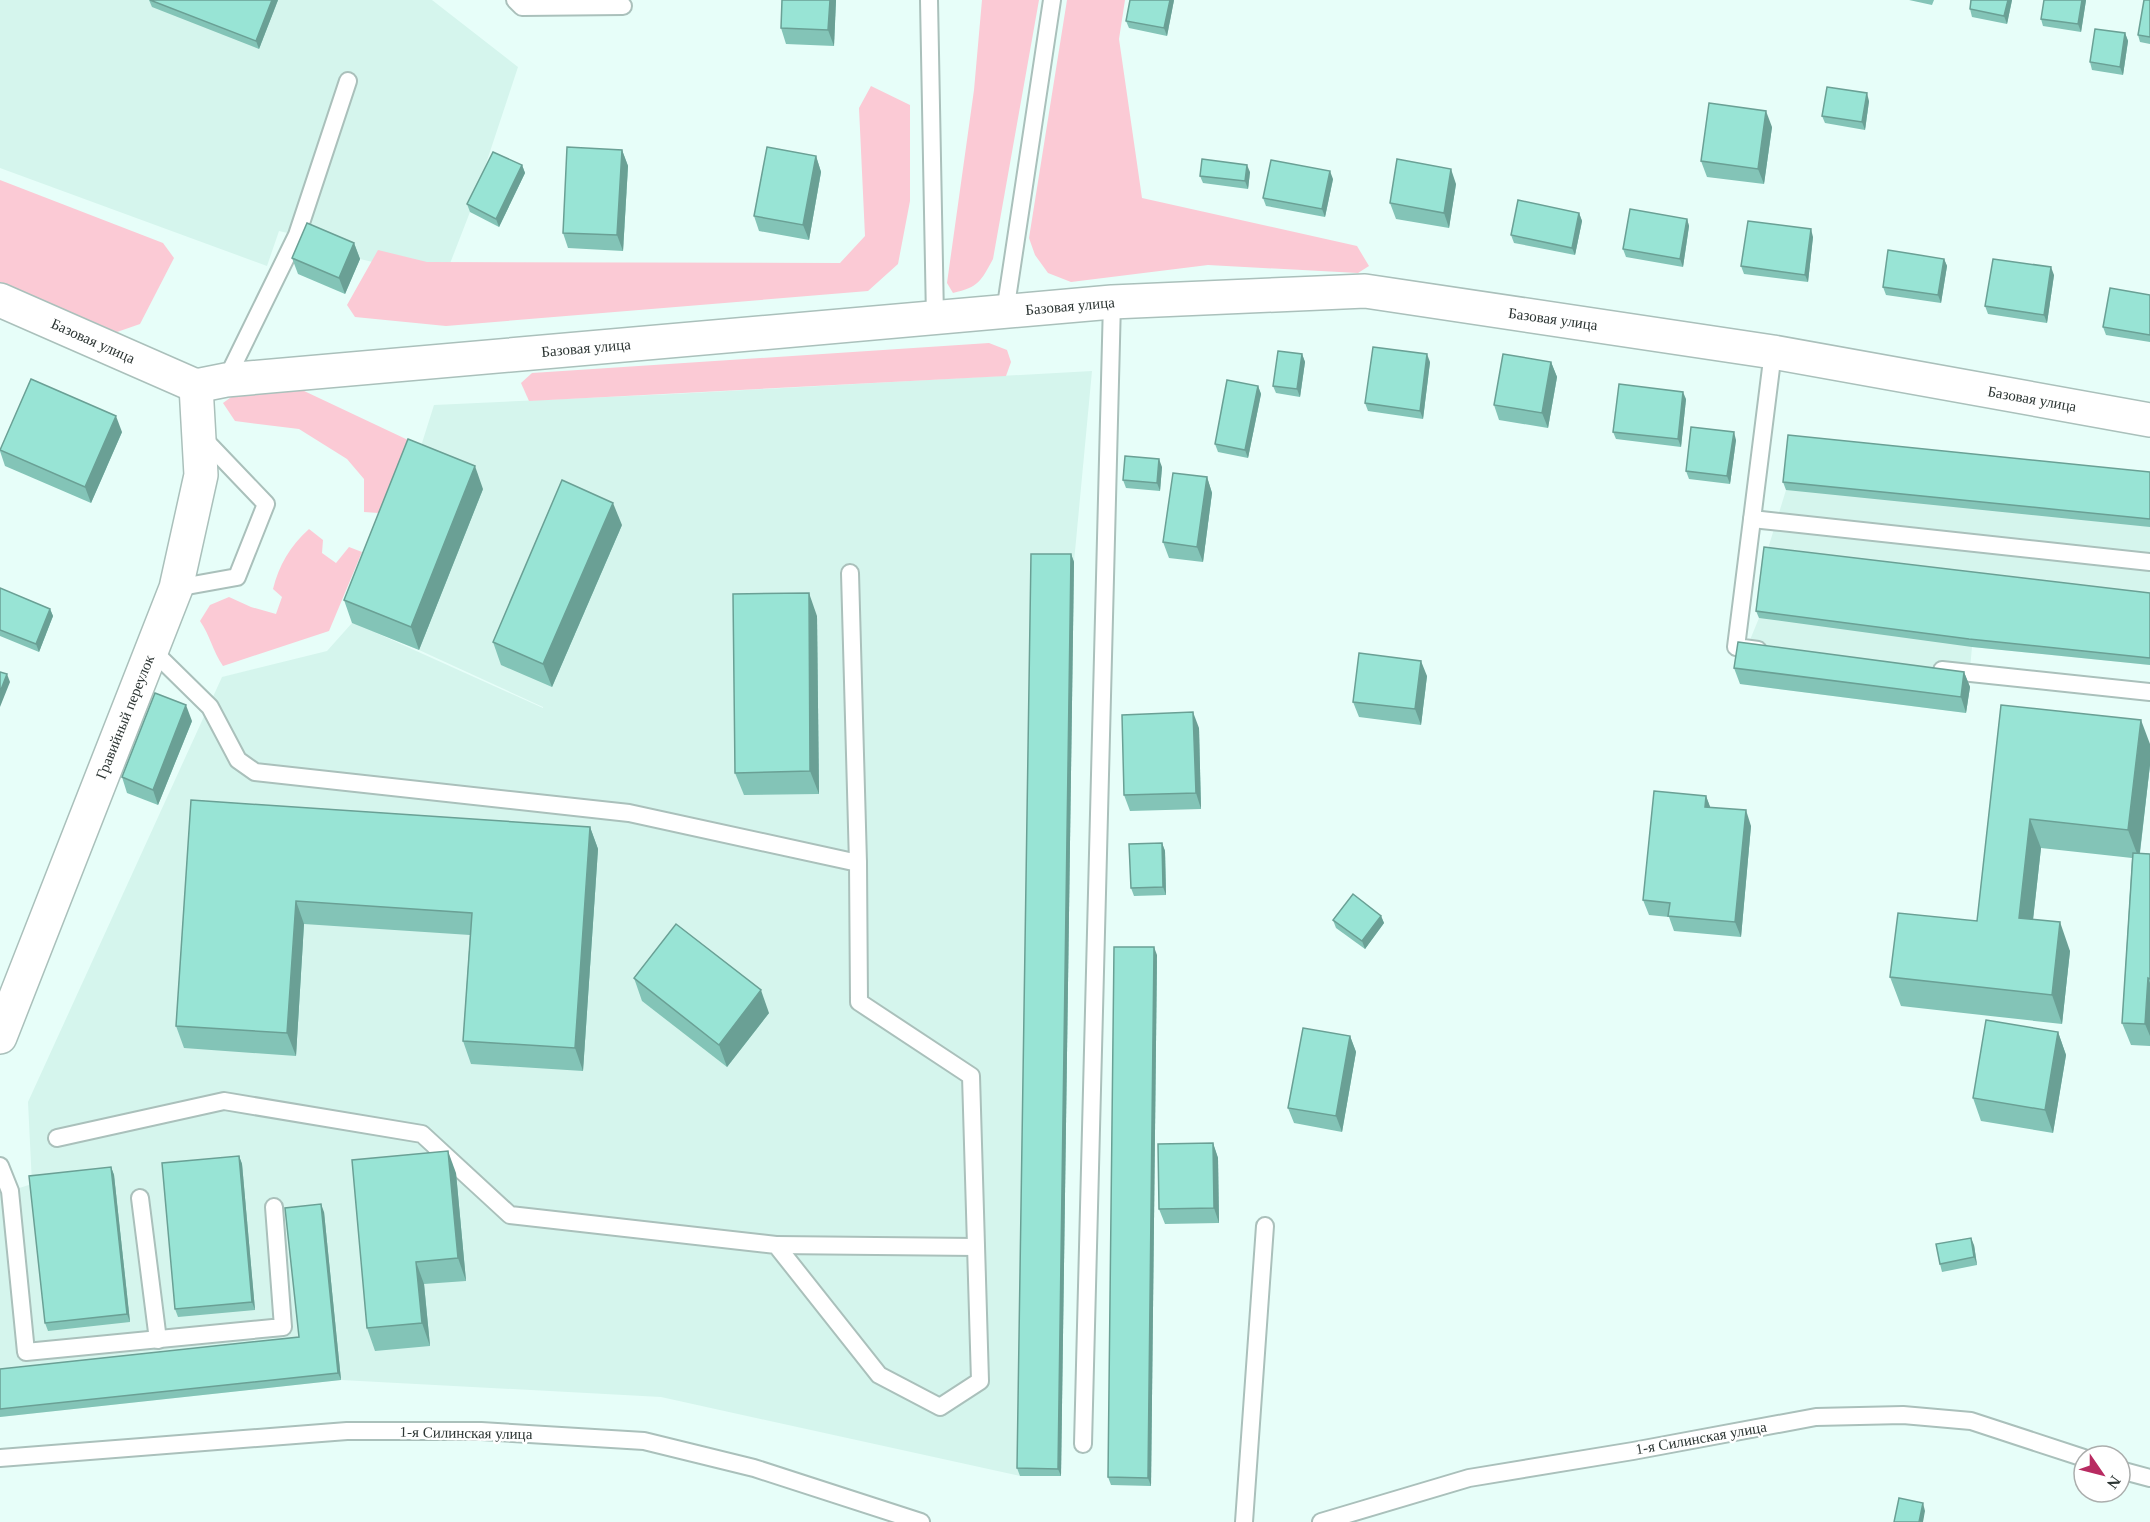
<svg xmlns="http://www.w3.org/2000/svg" width="2150" height="1522" font-family="Georgia,serif">
<style>
.built{fill:#d5f5ed;fill-rule:evenodd}
.green{fill:#fbcad5}
.lines{fill:none;stroke-linecap:round;stroke-linejoin:round}
.service-casing{stroke:#aac0bb;stroke-width:20}
.minor-casing{stroke:#aac0bb;stroke-width:36}
.service{stroke:#fff;stroke-width:16}
.minor{stroke:#fff;stroke-width:33}
.wall{fill:#83c4b7}
.shaded-wall{fill:#6aa095}
.building{fill:#98e4d5;stroke:#6aa095;stroke-width:1.5}
.labels{text-anchor:middle;dominant-baseline:central;stroke-width:5;stroke-linejoin:round;paint-order:stroke}
.street-label{font-size:15px;fill:#2c3533;stroke:#fff}
</style>
<rect width="100%" height="100%" fill="#e7fef9"/>
<!-- built -->
<g class="built">
<path d="M0,0H432L518,67L470,212L444,279L360,259L313,239L279,231L267,266L0,168Z"/>
<path d="M1092,371L1074,562H1034L1020,1476L661,1397L341,1380L0,1417V1194L32,1184L28,1102L222,677L327,651L352,623L416,462L434,405L674,394ZM372,631L419,650L543,707V708Z"/>
<path d="M1791,443L2150,479V665L1972,647L1966,713L1740,684L1743,657L1759,618L1766,555L1786,490Z"/>
</g>
<!-- green -->
<g class="green">
<path d="M982,0H1039L993,259C981,281 979,287 953,293L947,283L974,90Z"/>
<path d="M1067,0H1125L1119,39L1142,198L1357,246L1369,266L1358,273L1208,265L1071,282L1048,273L1035,255L1029,238Z"/>
<path d="M871,86L910,105V201L898,264L868,291L446,326L355,317L347,305L378,250L427,262L840,263L865,236L859,108Z"/>
<path d="M0,180L163,243L174,258L140,324L117,332L0,282Z"/>
<path d="M989,343L1007,350L1011,362L1006,376L529,401L521,383L532,373Z"/>
<path d="M264,389L302,390L408,440L379,513L364,512V479L347,459L299,429L235,421L223,403L234,395Z"/>
<path d="M309,529L323,540L322,553L336,563L349,547L362,552L329,631L223,666C213,652 210,635 200,621L210,605L229,597L251,607L276,614L282,597L273,589C279,565 290,546 309,529Z"/>
</g>
<g class="lines">
<!-- service casing -->
<g class="service-casing">
<g id="service">
<path d="M515,0L522,7L623,6"/>
<path d="M929,0L935,318"/>
<path d="M1005,312L1052,0"/>
<path d="M226,380L297,235L348,81"/>
<path d="M1752,519L2150,562"/>
<path d="M850,573L858,863"/>
<path d="M176,588L237,577L266,504L202,437"/>
<path d="M1758,650L1736,647L1773,352"/>
<path d="M1942,670L2150,692"/>
<path d="M57,1138L224,1101L422,1134L510,1215L776,1245L879,1375L940,1407L980,1381L971,1076L859,1002L858,863L629,813L255,772L238,760L210,707L153,651"/>
<path d="M0,1166L10,1191L26,1352L283,1327L274,1207"/>
<path d="M140,1198L158,1340"/>
<path d="M776,1245L976,1247"/>
<path d="M1083,1444L1112,302"/>
<path d="M0,1458L347,1431H481L644,1441L754,1468L921,1522"/>
<path d="M2120,1470L2150,1478"/>
<path d="M1244,1522L1265,1226"/>
<path d="M1321,1522L1469,1478L1633,1451L1816,1417L1903,1415L1971,1421L2084,1458"/>
</g>
</g>
<!-- minor casing -->
<g class="minor-casing">
<g id="minor">
<path d="M0,300L196,386L226,380L1112,302L1365,291L1773,352L2150,420"/>
<path d="M0,1037L176,588L201,475L196,386"/>
</g>
</g>
<!-- service -->
<use href="#service" class="service"/>
<!-- minor -->
<use href="#minor" class="minor"/>
</g>
<!-- wall -->
<g class="wall">
<path d="M149,0H278L259,49L152,7Z"/>
<path d="M782,0H836L834,46L786,44L781,28Z"/>
<path d="M1174,0L1167,36L1129,28L1126,21Z"/>
<path d="M1909,0H1934L1932,5Z"/>
<path d="M1971,0H2012L2007,24L1972,17L1970,9Z"/>
<path d="M2086,0L2081,32L2043,26L2041,19Z"/>
<path d="M2150,0V44L2140,42L2138,35Z"/>
<path d="M2125,33L2128,41L2123,75L2092,70L2090,62Z"/>
<path d="M1869,101L1865,130L1825,123L1822,116Z"/>
<path d="M1772,127L1764,184L1707,177L1701,161Z"/>
<path d="M622,150L628,166L623,251L568,248L563,233Z"/>
<path d="M816,156L821,172L809,240L759,231L754,216Z"/>
<path d="M522,165L525,173L499,227L470,212L467,204Z"/>
<path d="M1250,172L1248,189L1203,183L1200,176Z"/>
<path d="M1333,179L1325,217L1266,206L1263,198Z"/>
<path d="M1456,184L1449,228L1396,219L1390,203Z"/>
<path d="M1579,213L1582,221L1575,255L1514,243L1511,235Z"/>
<path d="M1687,219L1689,226L1683,267L1626,257L1623,249Z"/>
<path d="M1813,237L1808,282L1744,274L1741,266Z"/>
<path d="M354,243L360,259L345,294L298,274L292,258Z"/>
<path d="M1944,259L1947,266L1941,303L1886,295L1883,287Z"/>
<path d="M2054,275L2047,323L1988,314L1985,306Z"/>
<path d="M2150,295V342L2106,335L2103,327Z"/>
<path d="M1302,354L1305,362L1300,397L1276,393L1273,386Z"/>
<path d="M1430,362L1423,419L1368,411L1365,403Z"/>
<path d="M1551,362L1557,377L1548,428L1499,420L1494,405Z"/>
<path d="M1258,386L1261,394L1248,458L1218,452L1215,444Z"/>
<path d="M1686,399L1681,447L1616,439L1613,432Z"/>
<path d="M122,432L91,503L5,466L0,451V450Z"/>
<path d="M1736,440L1730,484L1689,479L1686,471Z"/>
<path d="M1162,467L1160,491L1126,488L1123,480Z"/>
<path d="M2150,472V527L1786,490L1783,482Z"/>
<path d="M1207,477L1212,493L1203,562L1169,558L1163,542Z"/>
<path d="M483,489L419,650L352,623L344,600Z"/>
<path d="M622,525L552,687L501,665L493,642Z"/>
<path d="M1071,554L1074,562L1061,1476H1020L1017,1468Z"/>
<path d="M0,588L50,609L53,616L39,652L0,636Z"/>
<path d="M2150,593V665L1972,647L1759,618L1756,611Z"/>
<path d="M817,616L819,794L744,795L735,773Z"/>
<path d="M1734,668L1964,672L1970,687L1966,713L1740,684Z"/>
<path d="M1427,676L1421,725L1359,717L1353,702Z"/>
<path d="M2001,705L2150,765L2140,853L2150,854V1046L2131,1045L2122,1023L2132,858L2041,848L2033,919L2070,951L2062,1024L1901,1006L1890,977L1977,921Z"/>
<path d="M192,721L158,805L127,793L122,777Z"/>
<path d="M1199,728L1201,809L1130,811L1124,795Z"/>
<path d="M1706,796L1710,807L1751,826L1741,937L1674,931L1669,917L1649,915L1643,900Z"/>
<path d="M191,800L590,827L598,849L583,1071L471,1064L463,1041L470,935L304,924L296,1056L184,1048L176,1026Z"/>
<path d="M1162,843L1165,851L1166,895L1134,896L1131,888Z"/>
<path d="M1381,916L1384,923L1365,949L1336,928L1333,920Z"/>
<path d="M1157,955L1151,1486L1111,1485L1108,1477Z"/>
<path d="M634,978L769,1013L727,1067L642,1001Z"/>
<path d="M2058,1032L2066,1055L2053,1133L1981,1121L1973,1098Z"/>
<path d="M1350,1036L1356,1052L1342,1132L1294,1123L1288,1108Z"/>
<path d="M1213,1143L1218,1158L1219,1223L1165,1224L1159,1209Z"/>
<path d="M239,1156L242,1164L255,1310L178,1317L175,1309Z"/>
<path d="M111,1167L114,1175L130,1322L48,1331L45,1323Z"/>
<path d="M456,1173L466,1281L424,1284L430,1346L375,1351L367,1328Z"/>
<path d="M324,1212L341,1380L0,1417V1369L299,1337Z"/>
<path d="M1974,1245L1977,1265L1942,1272L1940,1264Z"/>
</g>
<!-- shaded-wall -->
<g class="shaded-wall">
<path d="M272,0H278L259,49L256,41Z"/>
<path d="M830,0H836L834,46L828,30Z"/>
<path d="M1170,0H1174L1167,36L1164,28Z"/>
<path d="M2008,0H2012L2007,24L2004,16Z"/>
<path d="M2082,0H2086L2081,32L2078,24Z"/>
<path d="M2125,33L2128,41L2123,75L2120,67Z"/>
<path d="M1867,93L1869,101L1865,130L1862,122Z"/>
<path d="M1766,111L1772,127L1764,184L1758,169Z"/>
<path d="M622,150L628,166L623,251L617,235Z"/>
<path d="M816,156L821,172L809,240L803,225Z"/>
<path d="M522,165L525,173L499,227L496,219Z"/>
<path d="M1247,165L1250,172L1248,189L1245,181Z"/>
<path d="M1451,169L1456,184L1449,228L1444,213Z"/>
<path d="M1330,171L1333,179L1325,217L1322,209Z"/>
<path d="M1579,213L1582,221L1575,255L1572,248Z"/>
<path d="M1687,219L1689,226L1683,267L1680,259Z"/>
<path d="M1811,229L1813,237L1808,282L1805,275Z"/>
<path d="M354,243L360,259L345,294L339,278Z"/>
<path d="M1944,259L1947,266L1941,303L1938,295Z"/>
<path d="M2051,267L2054,275L2047,323L2044,315Z"/>
<path d="M1302,354L1305,362L1300,397L1297,389Z"/>
<path d="M1427,354L1430,362L1423,419L1420,411Z"/>
<path d="M1551,362L1557,377L1548,428L1542,413Z"/>
<path d="M1258,386L1261,394L1248,458L1245,450Z"/>
<path d="M1683,392L1686,399L1681,447L1678,439Z"/>
<path d="M116,416L122,432L91,503L85,487Z"/>
<path d="M1734,432L1736,440L1730,484L1727,476Z"/>
<path d="M1159,459L1162,467L1160,491L1157,483Z"/>
<path d="M475,466L483,489L419,650L411,627Z"/>
<path d="M1207,477L1212,493L1203,562L1197,547Z"/>
<path d="M613,503L622,525L552,687L543,664Z"/>
<path d="M1071,554L1074,562L1061,1476L1058,1469Z"/>
<path d="M809,593L817,616L819,794L810,771Z"/>
<path d="M50,609L53,616L39,652L36,644Z"/>
<path d="M1421,661L1427,676L1421,725L1415,709Z"/>
<path d="M1964,672L1970,687L1966,713L1961,697Z"/>
<path d="M7,674L10,682L0,707V692Z"/>
<path d="M186,705L192,721L158,805L153,790Z"/>
<path d="M1193,712L1199,728L1201,809L1196,793Z"/>
<path d="M2141,720L2150,744V765L2139,859L2128,830Z"/>
<path d="M1706,796L1712,812L1705,807Z"/>
<path d="M1746,810L1751,826L1741,937L1735,922Z"/>
<path d="M2030,819L2041,848L2030,947L2019,918Z"/>
<path d="M590,827L598,849L583,1071L575,1048Z"/>
<path d="M1162,843L1165,851L1166,895L1163,887Z"/>
<path d="M296,901L304,924L296,1056L287,1033Z"/>
<path d="M1381,916L1384,923L1365,949L1362,941Z"/>
<path d="M2060,922L2070,951L2062,1024L2052,995Z"/>
<path d="M1154,947L1157,955L1151,1486L1148,1478Z"/>
<path d="M2148,978L2150,983V1036L2145,1024Z"/>
<path d="M761,990L769,1013L727,1067L719,1045Z"/>
<path d="M2058,1032L2066,1055L2053,1133L2045,1110Z"/>
<path d="M1350,1036L1356,1052L1342,1132L1336,1116Z"/>
<path d="M1213,1143L1218,1158L1219,1223L1214,1208Z"/>
<path d="M448,1151L456,1173L466,1281L458,1258Z"/>
<path d="M239,1156L242,1164L255,1310L252,1302Z"/>
<path d="M111,1167L114,1175L130,1322L127,1314Z"/>
<path d="M321,1204L324,1212L341,1380L338,1373Z"/>
<path d="M1971,1238L1974,1245L1977,1265L1974,1257Z"/>
<path d="M416,1262L424,1284L430,1346L422,1323Z"/>
<path d="M1923,1503L1925,1511L1923,1522H1919Z"/>
</g>
<!-- building -->
<g class="building">
<path d="M150,0H272L256,41Z"/>
<path d="M782,0H830L828,30L781,28Z"/>
<path d="M1130,0H1170L1164,28L1126,21Z"/>
<path d="M1971,0H2008L2004,16L1970,9Z"/>
<path d="M2044,0H2082L2078,24L2041,19Z"/>
<path d="M2144,0H2150V37L2138,35Z"/>
<path d="M2095,29L2125,33L2120,67L2090,62Z"/>
<path d="M1827,87L1867,93L1862,122L1822,116Z"/>
<path d="M1709,103L1766,111L1758,169L1701,161Z"/>
<path d="M567,147L622,150L617,235L563,233Z"/>
<path d="M767,147L816,156L803,225L754,216Z"/>
<path d="M493,152L522,165L496,219L467,204Z"/>
<path d="M1202,159L1247,165L1245,181L1200,176Z"/>
<path d="M1397,159L1451,169L1444,213L1390,203Z"/>
<path d="M1271,160L1330,171L1322,209L1263,198Z"/>
<path d="M1518,200L1579,213L1572,248L1511,235Z"/>
<path d="M1630,209L1687,219L1680,259L1623,249Z"/>
<path d="M1748,221L1811,229L1805,275L1741,266Z"/>
<path d="M307,223L354,243L339,278L292,258Z"/>
<path d="M1888,250L1944,259L1938,295L1883,287Z"/>
<path d="M1993,259L2051,267L2044,315L1985,306Z"/>
<path d="M2110,288L2150,295V335L2103,327Z"/>
<path d="M1373,347L1427,354L1420,411L1365,403Z"/>
<path d="M1278,351L1302,354L1297,389L1273,386Z"/>
<path d="M1503,354L1551,362L1542,413L1494,405Z"/>
<path d="M31,379L116,416L85,487L0,450Z"/>
<path d="M1227,380L1258,386L1245,450L1215,444Z"/>
<path d="M1619,384L1683,392L1678,439L1613,432Z"/>
<path d="M1691,427L1734,432L1727,476L1686,471Z"/>
<path d="M1788,435L2150,472V519L1783,482Z"/>
<path d="M408,439L475,466L411,627L344,600Z"/>
<path d="M1125,456L1159,459L1157,483L1123,480Z"/>
<path d="M1173,473L1207,477L1197,547L1163,542Z"/>
<path d="M562,480L613,503L543,664L493,642Z"/>
<path d="M1764,547L2150,593V658L1969,639L1756,611Z"/>
<path d="M1031,554H1071L1058,1469L1017,1468Z"/>
<path d="M0,588L50,609L36,644L0,630Z"/>
<path d="M809,593L810,771L735,773L733,594Z"/>
<path d="M1738,642L1964,672L1961,697L1734,668Z"/>
<path d="M1359,653L1421,661L1415,709L1353,702Z"/>
<path d="M0,672L7,674L0,692Z"/>
<path d="M155,693L186,705L153,790L122,777Z"/>
<path d="M2001,705L2141,720L2128,830L2030,819L2019,918L2060,922L2052,995L1890,977L1898,913L1977,921Z"/>
<path d="M1193,712L1196,793L1124,795L1122,715Z"/>
<path d="M1654,791L1706,796L1705,807L1746,810L1735,922L1668,916L1670,903L1643,900Z"/>
<path d="M191,800L590,827L575,1048L463,1041L472,913L296,901L287,1033L176,1026Z"/>
<path d="M1162,843L1163,887L1131,888L1129,844Z"/>
<path d="M2133,853L2150,854V979L2148,978L2145,1024L2122,1023Z"/>
<path d="M1353,894L1381,916L1362,941L1333,920Z"/>
<path d="M676,924L761,990L719,1045L634,978Z"/>
<path d="M1114,947H1154L1148,1478L1108,1477Z"/>
<path d="M1986,1020L2058,1032L2045,1110L1973,1098Z"/>
<path d="M1303,1028L1350,1036L1336,1116L1288,1108Z"/>
<path d="M1213,1143L1214,1208L1159,1209L1158,1144Z"/>
<path d="M448,1151L458,1258L416,1262L422,1323L367,1328L352,1160Z"/>
<path d="M239,1156L252,1302L175,1309L162,1163Z"/>
<path d="M111,1167L127,1314L45,1323L29,1176Z"/>
<path d="M321,1204L338,1373L0,1409V1369L299,1337L285,1208Z"/>
<path d="M1971,1238L1974,1257L1940,1264L1936,1244Z"/>
<path d="M1899,1498L1923,1503L1919,1522H1894Z"/>
</g>
<g class="labels">
<!-- street labels -->
<g class="street-label">
<text transform="translate(1070 306) rotate(-5)">Базовая улица</text>
<text transform="translate(1553 319) rotate(8)">Базовая улица</text>
<text transform="translate(93 341) rotate(24)">Базовая улица</text>
<text transform="translate(586 348) rotate(-5)">Базовая улица</text>
<text transform="translate(2032 399) rotate(10)">Базовая улица</text>
<text transform="translate(125 717) rotate(-68)">Гравийный переулок</text>
<text transform="translate(466 1433) rotate(1)">1-я Силинская улица</text>
<text transform="translate(1701 1438) rotate(-10)">1-я Силинская улица</text>
</g>
</g>
<!-- north arrow -->
<g transform="translate(2102 1474) rotate(125)"><circle r="28" fill="#ffffff" stroke="#abaead" stroke-width="1.5"/>
<path d="M0-4.5L10 22L0 15L-10 22Z" fill="#b82b61"/>
<text y="-9" font-size="16" font-weight="bold" text-anchor="middle" fill="#2c3533">N</text>
</g>
</svg>
